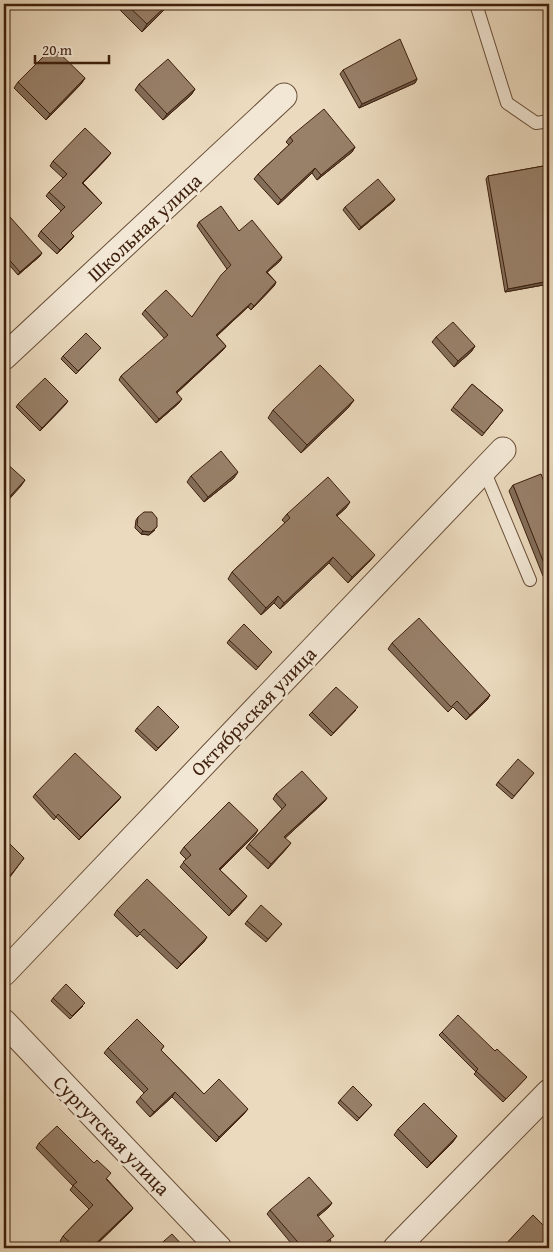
<svg xmlns="http://www.w3.org/2000/svg" width="553" height="1252" font-family="'Gentium Book Plus',serif">
<style>
.lines{fill:none;stroke-linecap:round;stroke-linejoin:round}
.service-casing{stroke:#694e38;stroke-width:14}
.minor-casing{stroke:#694e38;stroke-width:27}
.service{stroke:#f2e7d5;stroke-width:12}
.minor{stroke:#f2e7d5;stroke-width:25}
.wall{fill:#836e5a;stroke:#3e1f0c}
.shaded-wall{fill:#6a5a4a;stroke:#3e1f0c}
.building{fill:#988069;stroke:#3e1f0c}
.labels{text-anchor:middle;dominant-baseline:central;stroke-width:5;stroke-linejoin:round;paint-order:stroke}
.street-label{font-size:20px;fill:#3e1f0c;stroke:#f2e7d5}
</style>
<rect width="100%" height="100%" fill="#ebdabe"/>
<filter id="stains"><feTurbulence type="fractalNoise" baseFrequency=".004" numOctaves="4"/><feColorMatrix values="0 0 0 0 .2 0 0 0 0 .09 0 0 0 0 .02 0 0 0 .5 -.17"/></filter>
<radialGradient id="worn" r=".72"><stop offset=".6" stop-color="#630" stop-opacity="0"/><stop offset="1" stop-color="#630" stop-opacity=".3"/></radialGradient>
<g class="lines">
<!-- service casing -->
<g class="service-casing">
<g id="service">
<path d="M476,4L507,103L536,123L549,121"/>
<path d="M484,470L530,580"/>
</g>
</g>
<!-- minor casing -->
<g class="minor-casing">
<g id="minor">
<path d="M4,357L284,96"/>
<path d="M4,973L503,450"/>
<path d="M4,1022L219,1248"/>
<path d="M396,1248L549,1092"/>
</g>
</g>
<!-- service -->
<use href="#service" class="service"/>
<!-- minor -->
<use href="#minor" class="minor"/>
</g>
<!-- wall -->
<g class="wall">
<path d="M120,4H170L142,32L117,7Z"/>
<path d="M343,70L417,79L415,83L359,108L340,74Z"/>
<path d="M85,78L81,84L46,120L14,88L18,82Z"/>
<path d="M139,84L195,89L191,95L163,120L135,90Z"/>
<path d="M290,137L355,147L352,152L317,180L312,173L278,205L254,179L258,174L289,145L286,142Z"/>
<path d="M107,158L83,183L102,203L98,207L71,233L74,236L71,240L57,254L38,236L41,231L61,211L46,196L49,192L63,178L50,166L53,161Z"/>
<path d="M549,165V284L505,292L486,179L488,176Z"/>
<path d="M395,199L393,202L359,230L343,210L345,207Z"/>
<path d="M199,222L239,231L282,257L280,261L267,272L276,282L274,286L251,310L248,307L217,336L226,346L223,350L177,393L179,403L156,423L119,380L121,376L165,339L142,314L145,310L192,317L227,269L197,226Z"/>
<path d="M4,223L40,256L18,275L4,259Z"/>
<path d="M436,337L475,346L471,352L454,367L432,342Z"/>
<path d="M101,348L76,374L61,359L63,356Z"/>
<path d="M472,384L503,410L482,436L451,410Z"/>
<path d="M354,400L348,408L301,453L268,418L273,410Z"/>
<path d="M18,404H66L40,431L16,407Z"/>
<path d="M191,476L234,478L204,502L187,482Z"/>
<path d="M513,485L549,574L543,576L509,491Z"/>
<path d="M346,508L337,516L370,561L348,583L329,563L280,609L274,603L261,615L228,579L232,572L285,523L282,520L287,514Z"/>
<path d="M138,517L155,530L149,535L141,534L135,528L136,520Z"/>
<path d="M229,640L270,654L256,670L227,643Z"/>
<path d="M392,643L490,695L487,700L466,720L453,707L448,712L388,649Z"/>
<path d="M356,710L331,736L309,715L312,712Z"/>
<path d="M179,727L156,751L135,731L137,728Z"/>
<path d="M534,773L512,799L496,785L498,782Z"/>
<path d="M35,794L121,797L79,840L56,817L54,820L33,797Z"/>
<path d="M276,794L327,798L324,802L285,838L287,848L268,869L246,848L249,844L282,809L273,799Z"/>
<path d="M255,835L220,870L247,896L243,901L229,916L180,867L186,859L180,853L184,847Z"/>
<path d="M117,910L204,942L177,969L140,934L137,937L114,915Z"/>
<path d="M247,921L282,924L266,942L245,924Z"/>
<path d="M53,998L83,1006L70,1019L51,1001Z"/>
<path d="M442,1032L495,1051L527,1077L503,1102L474,1074L476,1072L439,1035Z"/>
<path d="M164,1046L161,1050L204,1094L244,1114L216,1142L172,1097L150,1117L136,1102L144,1093L104,1053L108,1048Z"/>
<path d="M340,1100L372,1105L357,1121L338,1103Z"/>
<path d="M398,1129L453,1142L427,1168L394,1135Z"/>
<path d="M39,1143L107,1179L133,1208L130,1212L93,1248H88L86,1247L84,1248H68L60,1241L63,1236L89,1209L70,1190L73,1186L36,1148Z"/>
<path d="M332,1203L328,1208L318,1216L331,1241L326,1244L330,1248H295L267,1214L270,1210Z"/>
</g>
<!-- shaded-wall -->
<g class="shaded-wall">
<path d="M168,4H170L142,32L147,24Z"/>
<path d="M85,78L81,84L46,120L50,114Z"/>
<path d="M417,79L415,83L359,108L362,104Z"/>
<path d="M195,89L191,95L163,120L167,114Z"/>
<path d="M355,147L352,152L317,180L321,175Z"/>
<path d="M111,153L107,158L79,187L82,183Z"/>
<path d="M315,168L312,173L278,205L281,200Z"/>
<path d="M395,199L393,202L359,230L361,227Z"/>
<path d="M74,236L71,240L57,254L60,250Z"/>
<path d="M42,253L40,256L18,275L20,272Z"/>
<path d="M282,257L280,261L263,276L266,272Z"/>
<path d="M549,281V284L505,292L508,289Z"/>
<path d="M276,282L274,286L251,310L254,306Z"/>
<path d="M251,303L248,307L213,339L216,335Z"/>
<path d="M226,346L223,350L173,396L176,392Z"/>
<path d="M475,346L471,352L454,367L458,361Z"/>
<path d="M182,399L179,403L156,423L159,419Z"/>
<path d="M354,400L348,408L301,453L307,445Z"/>
<path d="M68,401L66,404L40,431L42,428Z"/>
<path d="M238,472L234,478L204,502L208,497Z"/>
<path d="M25,480L21,486L4,505V503Z"/>
<path d="M350,502L346,508L331,521L336,515Z"/>
<path d="M157,527L149,535L141,534L143,531Z"/>
<path d="M375,555L370,561L348,583L352,577Z"/>
<path d="M333,557L329,563L280,609L284,603Z"/>
<path d="M549,570V574L543,576L547,571Z"/>
<path d="M278,596L274,603L261,615L266,608Z"/>
<path d="M490,695L487,700L466,720L470,715Z"/>
<path d="M121,797L119,800L79,840L81,837Z"/>
<path d="M327,798L324,802L281,842L284,837Z"/>
<path d="M258,830L255,835L215,874L219,869Z"/>
<path d="M291,843L287,848L268,869L271,864Z"/>
<path d="M24,858L10,877L4,883V882Z"/>
<path d="M247,896L243,901L229,916L232,911Z"/>
<path d="M207,937L204,942L177,969L181,964Z"/>
<path d="M175,1092L172,1097L150,1117L154,1112Z"/>
<path d="M248,1109L244,1114L216,1142L219,1137Z"/>
<path d="M457,1136L453,1142L427,1168L431,1163Z"/>
<path d="M332,1203L328,1208L314,1220L317,1215Z"/>
<path d="M133,1208L130,1212L93,1248H92Z"/>
<path d="M90,1242L86,1247L84,1248H80Z"/>
</g>
<!-- building -->
<g class="building">
<path d="M126,4H168L147,24Z"/>
<path d="M400,39L417,79L362,104L343,70Z"/>
<path d="M53,47L85,78L50,114L18,82Z"/>
<path d="M168,59L195,89L167,114L139,84Z"/>
<path d="M324,109L355,147L321,175L315,168L281,200L258,174L293,141L290,137Z"/>
<path d="M85,128L111,153L82,183L102,203L71,233L74,236L60,250L41,231L65,207L49,192L67,174L53,161Z"/>
<path d="M549,165V281L508,289L488,176Z"/>
<path d="M378,179L395,199L361,227L345,207Z"/>
<path d="M221,206L239,231L252,220L282,257L266,272L276,282L254,306L251,303L216,335L226,346L176,392L182,399L159,419L121,376L168,335L145,310L166,290L192,317L221,275L231,265L199,222Z"/>
<path d="M10,217L42,253L20,272L4,254V223Z"/>
<path d="M453,322L475,346L458,361L436,337Z"/>
<path d="M86,333L101,348L78,371L63,356Z"/>
<path d="M320,365L354,400L307,445L273,410Z"/>
<path d="M45,378L68,401L42,428L18,404Z"/>
<path d="M472,384L503,410L484,433L453,407Z"/>
<path d="M221,451L238,472L208,497L191,476Z"/>
<path d="M4,461L25,480L4,503Z"/>
<path d="M541,474L549,494V570L547,571L513,485Z"/>
<path d="M328,477L350,502L336,515L375,555L352,577L333,557L284,603L278,596L266,608L232,572L290,518L287,514Z"/>
<path d="M144,512H152L157,518V527L151,532L143,531L137,525L138,517Z"/>
<path d="M419,618L490,695L470,715L457,701L451,707L392,643Z"/>
<path d="M244,624L272,652L258,667L229,640Z"/>
<path d="M336,687L358,707L333,733L312,712Z"/>
<path d="M158,706L179,727L158,748L137,728Z"/>
<path d="M75,753L121,797L81,837L58,814L56,817L35,794Z"/>
<path d="M518,759L534,773L514,796L498,782Z"/>
<path d="M302,771L327,798L284,837L291,843L271,864L249,844L286,805L276,794Z"/>
<path d="M229,802L258,830L219,869L247,896L232,911L183,862L191,855L184,847Z"/>
<path d="M4,838L24,858L14,871L4,882Z"/>
<path d="M147,879L207,937L181,964L144,929L140,933L117,910Z"/>
<path d="M261,905L282,924L268,939L247,921Z"/>
<path d="M66,984L85,1003L72,1016L53,998Z"/>
<path d="M458,1015L495,1051L497,1049L527,1077L506,1099L476,1071L478,1069L442,1032Z"/>
<path d="M137,1019L164,1046L161,1050L204,1094L219,1079L248,1109L219,1137L175,1092L154,1112L140,1097L148,1089L108,1048Z"/>
<path d="M353,1086L372,1105L359,1118L340,1100Z"/>
<path d="M424,1103L457,1136L431,1163L398,1129Z"/>
<path d="M57,1126L94,1163L97,1160L111,1173L106,1179L133,1208L93,1246L90,1242L80,1248H76L63,1236L93,1205L73,1185L77,1182L39,1143Z"/>
<path d="M309,1177L332,1203L317,1215L334,1236L325,1243L330,1248H303L270,1210Z"/>
<path d="M533,1215L549,1231V1248H502Z"/>
<path d="M172,1234L185,1248H156Z"/>
</g>
<g class="labels">
<!-- street labels -->
<g class="street-label">
<text transform="translate(144 227) rotate(-43)">Школьная улица</text>
<text transform="translate(253 711) rotate(-46)">Октябрьская улица</text>
<text transform="translate(112 1135) rotate(46)">Сургутская улица</text>
</g>
</g>
<!-- margin -->
<rect width="553" height="1252" fill="none" stroke="#ebdabe" stroke-width="20"/>
<rect x="5" y="5" width="543" height="1242" fill="none" stroke="#3e1f0c" stroke-width="2.5"/>
<rect x="10" y="10" width="533" height="1232" fill="none" stroke="#3e1f0c"/>
<!-- scale -->
<path d="M35 55v8h74v-8" fill="none" stroke="#3e1f0c" stroke-width="2.5"/>
<text x="42" y="55" font-size="15" fill="#3e1f0c" stroke="#f2e7d5" stroke-width="4" paint-order="stroke">20 m</text>
<rect width="100%" height="100%" filter="url(#stains)"/>
<rect width="100%" height="100%" fill="url(#worn)"/>
</svg>
